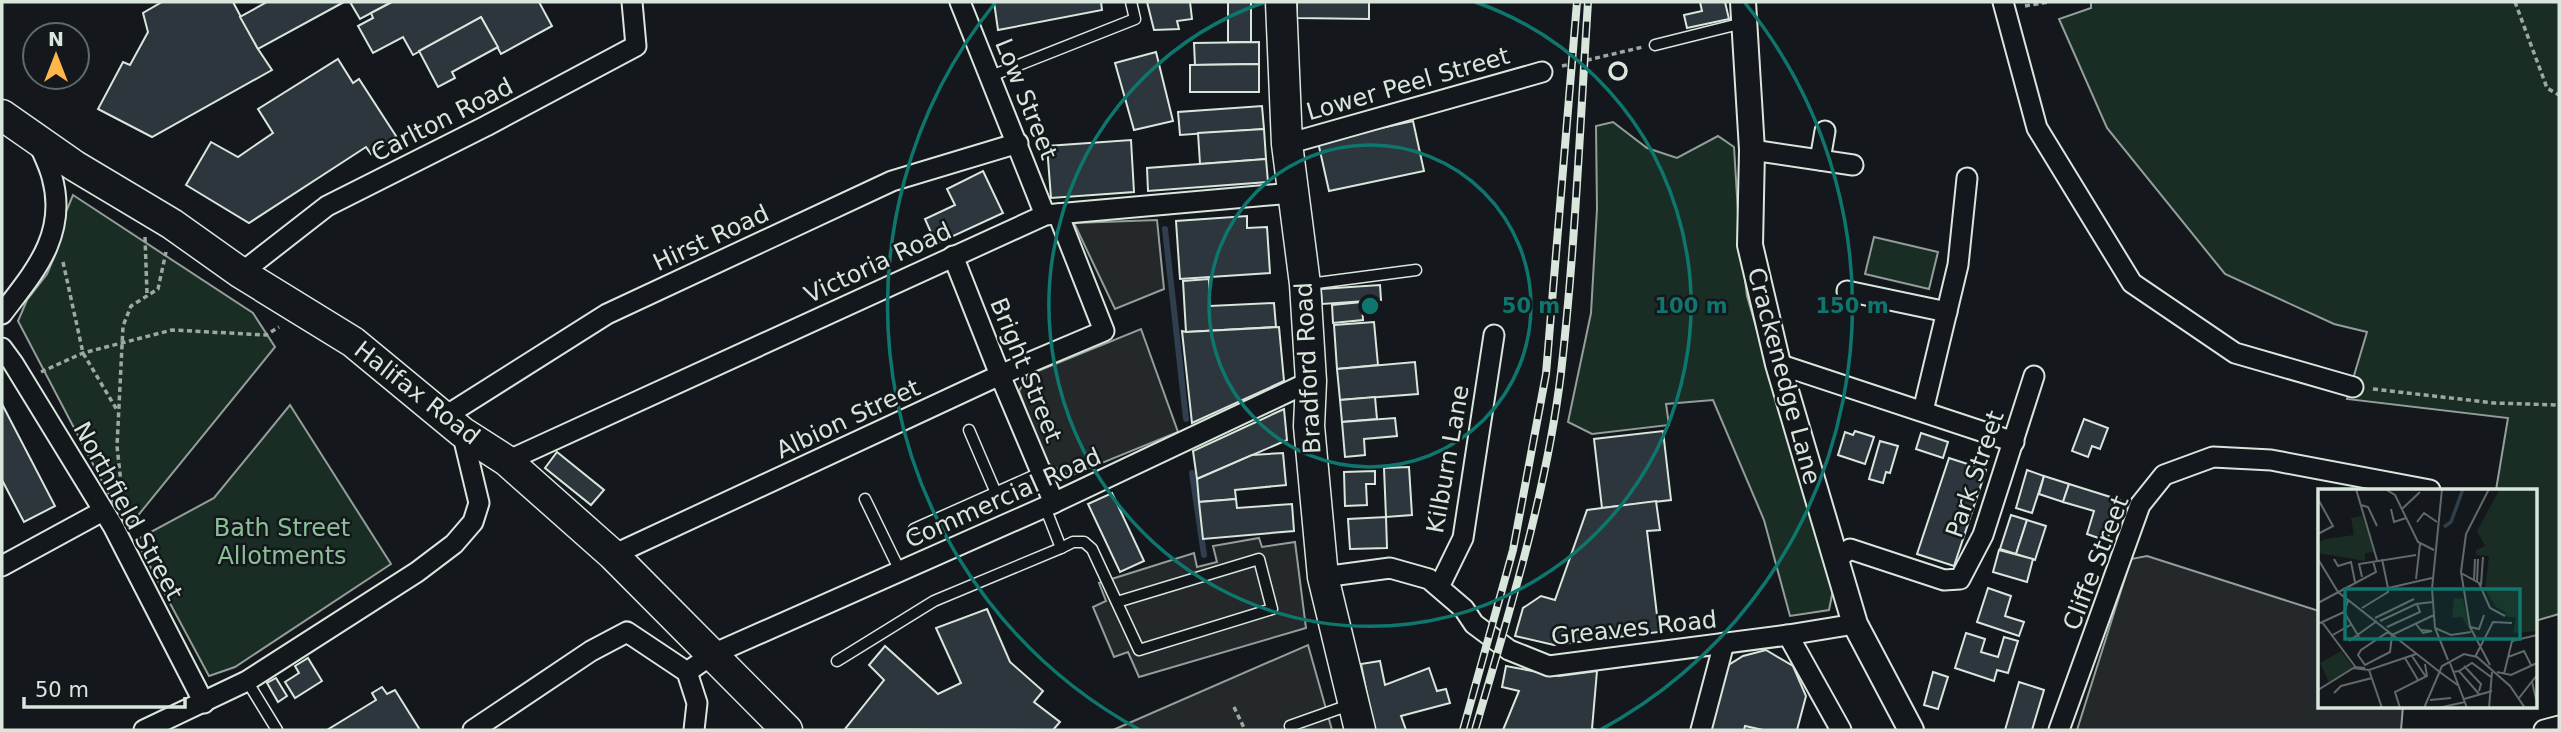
<svg xmlns="http://www.w3.org/2000/svg" width="2561" height="732" font-family="'DejaVu Sans',sans-serif">
<style>
.green{fill:#1a2d24;stroke:#939e99;stroke-width:2}
.parking{fill:#24282b;stroke:#939e99;stroke-width:2}
.lines{fill:none;stroke-linecap:round;stroke-linejoin:round}
.stream{stroke:#2f3f4d;stroke-width:6}
.building{fill:#2c363c;stroke:#d8e6dc;stroke-width:2}
.service-casing{stroke:#d8e6dc;stroke-width:13}
.minor-casing{stroke:#d8e6dc;stroke-width:23}
.tertiary-casing{stroke:#d8e6dc;stroke-width:28}
.primary-casing{stroke:#d8e6dc;stroke-width:33}
.path{stroke:#9da8a2;stroke-width:3.5;stroke-dasharray:5 3.5;stroke-linecap:butt}
.service{stroke:#14181c;stroke-width:10}
.minor{stroke:#14181c;stroke-width:19}
.tertiary{stroke:#14181c;stroke-width:24}
.primary{stroke:#14181c;stroke-width:30}
.rail-casing{stroke:#d8e6dc;stroke-width:8}
.rail{stroke:#14181c;stroke-width:5;stroke-dasharray:16;stroke-linecap:butt}
.wall{stroke:#d8e6dc;stroke-width:3.5}
.ring{fill:none;stroke:#0f766e;stroke-width:3.5}
.labels{text-anchor:middle;dominant-baseline:central;stroke-width:5;stroke-linejoin:round;paint-order:stroke}
.street-label{font-size:24px;fill:#d8e6dc;stroke:#14181c}
.park-label{font-size:24px;fill:#8ac095;stroke:#14181c}
.inset-river{fill:none;stroke:#2f3f4d;stroke-width:3.5}
.inset-road{fill:none;stroke:#626a69;stroke-width:2}
.view{fill:#0f766e;fill-opacity:0.15;stroke:#0f766e;stroke-width:3.5}
.inset-edge{fill:none;stroke:#d8e6dc;stroke-width:3.5}
.centre{fill:#0f766e;stroke:#14181c;stroke-width:3.5}
.ring-label{font-size:21px;text-anchor:middle;font-weight:bold;fill:#0f766e;stroke:#14181c;stroke-width:5;stroke-linejoin:round;paint-order:stroke}
</style>
<rect width="100%" height="100%" fill="#14181c"/>
<!-- green -->
<g class="green">
<path d="M2091,2H2559V614L2535,621V490H2496L2508,418L2347,399L2367,332L2334,324L2225,274L2107,128L2059,19L2091,8Z"/>
<path d="M1613,122L1647,148L1677,158L1718,136L1734,147L1739,229L1747,296L1833,590L1829,610L1790,616L1764,520L1713,400L1666,404L1669,425L1592,434L1568,422L1591,313L1597,209L1596,126Z"/>
<path d="M73,195L253,313L275,347L127,529L18,321L27,300L47,274L56,253L63,219Z"/>
<path d="M1874,237L1938,252L1929,289L1865,274Z"/>
<path d="M290,405L391,564L235,667L209,676L136,540L214,498Z"/>
</g>
<!-- parking -->
<g class="parking">
<path d="M1157,220L1164,289L1115,309L1074,223Z"/>
<path d="M1141,329L1178,432L1070,476L1046,462L1019,391L1028,375Z"/>
<path d="M1259,538L1262,547L1295,542L1306,628L1139,677L1128,652L1114,657L1093,607L1106,601L1099,583L1194,553L1197,567L1217,562L1213,546Z"/>
<path d="M2147,556L2319,611L2320,706H2403L2401,730H2077L2131,559Z"/>
<path d="M1308,645L1332,730H1113Z"/>
</g>
<g class="lines">
<!-- stream -->
<g class="stream">
<path d="M1165,229L1186,419"/>
<path d="M1192,473L1204,555"/>
</g>
</g>
<!-- building -->
<g class="building">
<path d="M162,2H233L258,49L272,70L152,137L98,109L123,62L130,65L148,32L143,13Z"/>
<path d="M267,2H344L258,49L240,17Z"/>
<path d="M350,2H392L360,19Z"/>
<path d="M392,2H539L552,26L501,54L481,17L413,55L403,37L373,53L358,26L373,18L371,13Z"/>
<path d="M994,2H1101L1102,10L998,30Z"/>
<path d="M1147,2H1190L1192,19L1177,21L1179,29L1154,30Z"/>
<rect x="1228" y="2" width="23" height="40"/>
<path d="M1297,2H1369V19L1297,18Z"/>
<path d="M1700,2H1725L1729,19L1687,28L1684,15L1702,11Z"/>
<path d="M481,17L498,47L452,72L455,78L438,87L419,51Z"/>
<path d="M1259,42V64L1195,65L1194,43Z"/>
<path d="M1156,52L1173,121L1134,130L1115,63Z"/>
<path d="M338,59L353,83L359,79L396,136L371,154L366,147L249,223L186,185L211,142L238,157L273,133L258,109Z"/>
<path d="M1259,64V92H1190V65Z"/>
<path d="M1262,106L1264,129L1180,135L1178,112Z"/>
<path d="M1413,121L1424,171L1329,191L1318,142Z"/>
<path d="M1264,129L1266,159L1200,164L1198,133Z"/>
<path d="M1131,140L1134,192L1051,198L1047,146Z"/>
<path d="M1266,159L1268,182L1148,191L1147,168Z"/>
<path d="M983,171L1003,213L936,244L925,219L955,205L947,189Z"/>
<path d="M1247,216V228L1267,227L1270,273L1180,279L1176,221Z"/>
<path d="M1209,279L1210,306L1274,303L1276,327L1186,332L1183,281Z"/>
<path d="M1380,285L1381,300L1322,304L1321,289Z"/>
<path d="M1362,302L1363,320L1333,323L1332,305Z"/>
<path d="M1374,322L1378,365L1337,369L1334,325Z"/>
<path d="M1279,327L1284,381L1192,423L1182,331L1186,332Z"/>
<path d="M1415,362L1418,394L1340,400L1337,369Z"/>
<path d="M1375,397L1377,419L1342,422L1340,400Z"/>
<path d="M2,404L55,506L24,522L2,480Z"/>
<path d="M1284,409L1287,440L1197,479L1193,451Z"/>
<path d="M1395,418L1397,436L1364,439L1365,455L1345,457L1342,422Z"/>
<path d="M2084,419L2108,428L2100,449L2092,446L2088,457L2072,451Z"/>
<path d="M1663,431L1671,500L1602,508L1594,439Z"/>
<path d="M1855,431L1874,437L1865,464L1838,455L1845,432L1853,435Z"/>
<path d="M1921,433L1948,442L1943,458L1916,449Z"/>
<path d="M1880,441L1898,446L1890,473L1886,472L1883,483L1869,479Z"/>
<path d="M557,452L604,490L591,505L545,468Z"/>
<path d="M1283,453L1286,485L1235,490L1236,499L1199,502L1197,479L1252,455Z"/>
<path d="M1949,458L1986,470L1954,566L1917,554Z"/>
<path d="M1409,467L1412,515L1386,517L1384,468Z"/>
<path d="M2027,470L2044,476L2032,513L2016,508Z"/>
<path d="M1375,471V484H1366L1367,505L1345,506L1344,472Z"/>
<path d="M2044,476L2069,484L2063,502L2039,494Z"/>
<path d="M2069,484L2120,500L2107,541L2087,534L2094,511L2063,502Z"/>
<path d="M1112,493L1144,561L1120,572L1088,504Z"/>
<path d="M1236,499L1237,508L1292,504L1294,531L1203,539L1199,502Z"/>
<path d="M1656,501L1660,530L1647,531L1659,632L1554,645L1515,636L1523,608L1541,596L1555,600L1587,510Z"/>
<path d="M2011,515L2027,520L2016,554L2000,549Z"/>
<path d="M1386,517L1387,548L1350,549L1348,519Z"/>
<path d="M2027,520L2046,526L2035,560L2016,554Z"/>
<path d="M1999,550L2033,559L2027,582L1993,572Z"/>
<path d="M1988,588L2011,596L2005,616L2024,622L2019,636L1977,622Z"/>
<path d="M987,609L1010,662L1043,691L1034,702L1060,722L1053,730L845,729L884,680L869,665L885,646L938,694L961,683L936,628Z"/>
<path d="M1966,633L1985,639L1981,652L1998,657L2004,637L2018,641L2008,673L1997,670L1994,681L1955,668Z"/>
<path d="M1766,650L1793,666L1806,696L1797,730H1763L1745,726L1744,730H1708L1727,666L1743,656Z"/>
<path d="M308,658L322,681L295,698L285,682L299,673L295,666Z"/>
<path d="M1380,661L1385,685L1429,668L1437,691L1446,689L1450,703L1401,716L1406,730H1374L1361,664Z"/>
<path d="M1506,666L1559,676L1597,671L1592,729L1598,730H1503L1519,691L1502,687Z"/>
<path d="M1933,672L1948,677L1938,709L1924,705Z"/>
<path d="M276,678L287,696L278,702L267,683Z"/>
<path d="M2019,682L2044,690L2032,730H2005Z"/>
<path d="M382,687L387,694L395,690L420,730H327L376,700L372,693Z"/>
</g>
<g class="lines">
<!-- service casing -->
<g class="service-casing">
<g id="service">
<path d="M1655,45L1743,23"/>
<path d="M991,76L1135,19L1131,2"/>
<path d="M1309,284L1416,270"/>
<path d="M969,430L996,493"/>
<path d="M865,499L900,571"/>
<path d="M1045,507L1061,548L1073,542H1084L1092,549L1139,650L1272,609L1259,559L1117,602"/>
<path d="M914,529L1042,472"/>
<path d="M837,661L934,601L1061,548"/>
<path d="M247,681L277,730"/>
<path d="M1290,726L1352,704"/>
</g>
</g>
<!-- minor casing -->
<g class="minor-casing">
<g id="minor">
<path d="M960,2L1045,215"/>
<path d="M2003,2L2037,128L2132,283L2235,353L2353,387"/>
<path d="M1287,144L1542,72"/>
<path d="M1752,150L1853,165"/>
<path d="M1820,160L1825,131"/>
<path d="M953,256L1000,375L1054,503"/>
<path d="M241,273L327,206L486,126L636,46L632,2"/>
<path d="M1847,291L1947,312"/>
<path d="M2,314C34,272 68,235 52,177C49,165 43,154 38,142"/>
<path d="M2,348L13,363L113,526L204,703"/>
<path d="M1778,364L2014,442"/>
<path d="M1923,411L1958,265L1967,178"/>
<path d="M444,417L607,314L892,181L1018,143"/>
<path d="M507,461L1045,215L1292,193"/>
<path d="M613,555L1000,375L1104,331L1058,214"/>
<path d="M1835,560L1850,549L1944,580L1960,579L1983,535L2034,376"/>
<path d="M2,566L103,511"/>
<path d="M1323,577L1390,568L1429,579L1464,609L1474,624L1509,650L1549,666L1788,635L1855,624"/>
<path d="M1439,587L1463,538L1494,335"/>
<path d="M1788,635L1841,730"/>
<path d="M687,672L713,654L1045,507L1311,381"/>
<path d="M144,730L247,681L417,572L454,544L473,522L479,503L462,432"/>
<path d="M473,730L591,651L627,632L687,672L697,703L694,730"/>
<path d="M1701,730L1724,643"/>
<path d="M2059,730L2140,505L2164,475L2213,457L2271,460L2430,490"/>
<path d="M2544,730L2559,726"/>
</g>
</g>
<!-- tertiary casing -->
<g class="tertiary-casing">
<path id="tertiary" d="M1743,2L1752,150L1750,245L1778,364L1855,624L1911,730"/>
</g>
<!-- primary casing -->
<g class="primary-casing">
<g id="primary">
<path d="M1281,2L1287,144L1305,284L1311,381L1309,426L1323,577L1360,730"/>
<path d="M2,115L75,166L172,224L241,273L353,342L462,432L507,461L613,555L787,730"/>
</g>
</g>
<!-- path -->
<g class="path">
<path d="M2515,2L2547,88L2559,95"/>
<path d="M2025,6L2048,2"/>
<path d="M1562,66L1643,47"/>
<path d="M145,237L147,294"/>
<path d="M63,262L83,353L117,410"/>
<path d="M41,372L83,353L172,330L266,335L279,327"/>
<path d="M2373,389L2494,403L2559,405"/>
<path d="M123,502L117,446L123,326L131,306L158,289L166,252"/>
<path d="M1234,707L1245,730"/>
</g>
<!-- service -->
<use href="#service" class="service"/>
<!-- minor -->
<use href="#minor" class="minor"/>
<!-- tertiary -->
<use href="#tertiary" class="tertiary"/>
<!-- primary -->
<use href="#primary" class="primary"/>
<!-- rail casing -->
<g class="rail-casing">
<g id="rail">
<path d="M1463,730L1513,550L1546,374L1577,2"/>
<path d="M1475,730C1509,613 1546,495 1561,373C1575,250 1580,126 1588,2"/>
</g>
</g>
<!-- rail -->
<use href="#rail" class="rail"/>
<!-- wall -->
<circle class="wall" cx="1618" cy="71" r="8"/>
</g>
<!-- distance rings -->
<g class="ring">
<circle cx="1370" cy="306" r="161"/>
<path d="M1475 2A321 321 0 1 1 1265 2"/>
<path d="M1140 730A482 482 0 0 1 995 3M1745 3A482 482 0 0 1 1600 730"/>
</g>
<g class="labels">
<!-- street labels -->
<g class="street-label">
<text transform="translate(1408 84) rotate(-16)">Lower Peel Street</text>
<text transform="translate(1026 99) rotate(68)">Low Street</text>
<text transform="translate(442 120) rotate(-27)">Carlton Road</text>
<text transform="translate(711 238) rotate(-25)">Hirst Road</text>
<text transform="translate(878 263) rotate(-25)">Victoria Road</text>
<text transform="translate(1308 368) rotate(-93)">Bradford Road</text>
<text transform="translate(1026 370) rotate(68)">Bright Street</text>
<text transform="translate(1784 376) rotate(75)">Crackenedge Lane</text>
<text transform="translate(417 393) rotate(38)">Halifax Road</text>
<text transform="translate(848 419) rotate(-25)">Albion Street</text>
<text transform="translate(1448 459) rotate(-80)">Kilburn Lane</text>
<text transform="translate(1975 474) rotate(-71)">Park Street</text>
<text transform="translate(1003 498) rotate(-24)">Commercial Road</text>
<text transform="translate(128 511) rotate(61)">Northfield Street</text>
<text transform="translate(2096 563) rotate(-69)">Cliffe Street</text>
<text transform="translate(1634 628) rotate(-6)">Greaves Road</text>
</g>
<!-- park labels -->
<g class="park-label">
<text x="282" y="528">Bath Street<tspan x="282" dy="28">Allotments</tspan></text>
</g>
</g>
<!-- overview -->
<g transform="translate(2318 489)">
<rect width="219" height="219" fill="#14181c"/>
<path d="M182,0H219V142L195,144L198,129L187,127L188,123L179,119L167,101L171,67L158,66V61L167,57L159,42ZM44,27L56,63L47,64V72L0,64V54L7,50L36,46L33,29ZM136,109L145,110L152,142L144,128L134,129ZM23,162L35,178L11,193L2,174Z" fill="#1a2d24"/>
<path class="inset-river" d="M126,38L133,33L145,0"/>
<path class="inset-road" d="M38,0L59,71M67,0L77,6L100,53L116,61M124,0L114,100L117,139L130,171M171,0L148,45L143,83L152,138L172,176M0,10L15,37L0,45M43,16L50,18L59,37M73,20L76,33L88,29M84,20L102,3M99,33L106,24L119,33M0,70L20,103L123,184M16,70L20,77L33,73L37,93M64,70L70,99M143,84L161,94L172,119L187,127M44,88L41,75L98,66M98,90L102,55M156,91L157,70M159,93L160,70M163,96L165,68M0,114L58,83L55,72M44,119L70,103V99L114,89M26,123L41,148M57,129L96,110M62,132L98,115L115,113M4,133L39,180M0,135L26,123L30,112M98,135L105,144L114,142L103,141M69,138L102,123L99,115M152,138L161,140L166,126M117,139L133,146L153,143M74,146L72,163L47,176L40,166L43,161L70,143L74,146L116,126M13,147L34,135M31,152L59,132M94,167L108,188M157,168L175,133L194,134M190,168L206,162L213,176M87,169L100,191M132,174L149,219M146,177L163,195L161,202M35,179L51,181L98,165M51,181L64,219M141,182L154,174L173,188M135,183L141,182L161,205M179,183L193,186L219,174M123,184L141,197M186,185L194,152L219,146M214,193L219,214M0,201L37,178L47,179M16,204L23,197L54,189M201,209L219,186M146,210L174,202M112,211L133,209M82,219L77,203L109,187L107,175M106,219L124,177L146,165L159,168L192,197L207,219M120,219L147,213M171,219L174,183"/>
<path class="view" d="M27,100H202V150H27Z"/>
<rect width="219" height="219" class="inset-edge"/>
</g>
<circle cx="1370" cy="306" r="10" class="centre"/>
<g class="ring-label">
<text x="1531" y="313">50 m</text>
<text x="1691" y="313">100 m</text>
<text x="1852" y="313">150 m</text>
</g>
<!-- border -->
<rect width="2561" height="732" fill="none" stroke="#d8e6dc" stroke-width="7"/>
<!-- north arrow -->
<g transform="translate(56 56)"><circle r="33" fill="#14181c" stroke="#626a69" stroke-width="2"/>
<path d="M0-5L12 26L0 18L-12 26Z" fill="#ffb74d"/>
<text y="-10" font-size="19" font-weight="bold" text-anchor="middle" fill="#d8e6dc">N</text>
</g>
<!-- scale -->
<path d="M24 697v10h161v-10" fill="none" stroke="#d8e6dc" stroke-width="3.5"/>
<text x="35" y="697" font-size="21" fill="#d8e6dc" stroke="#14181c" stroke-width="5" paint-order="stroke">50 m</text>
</svg>
